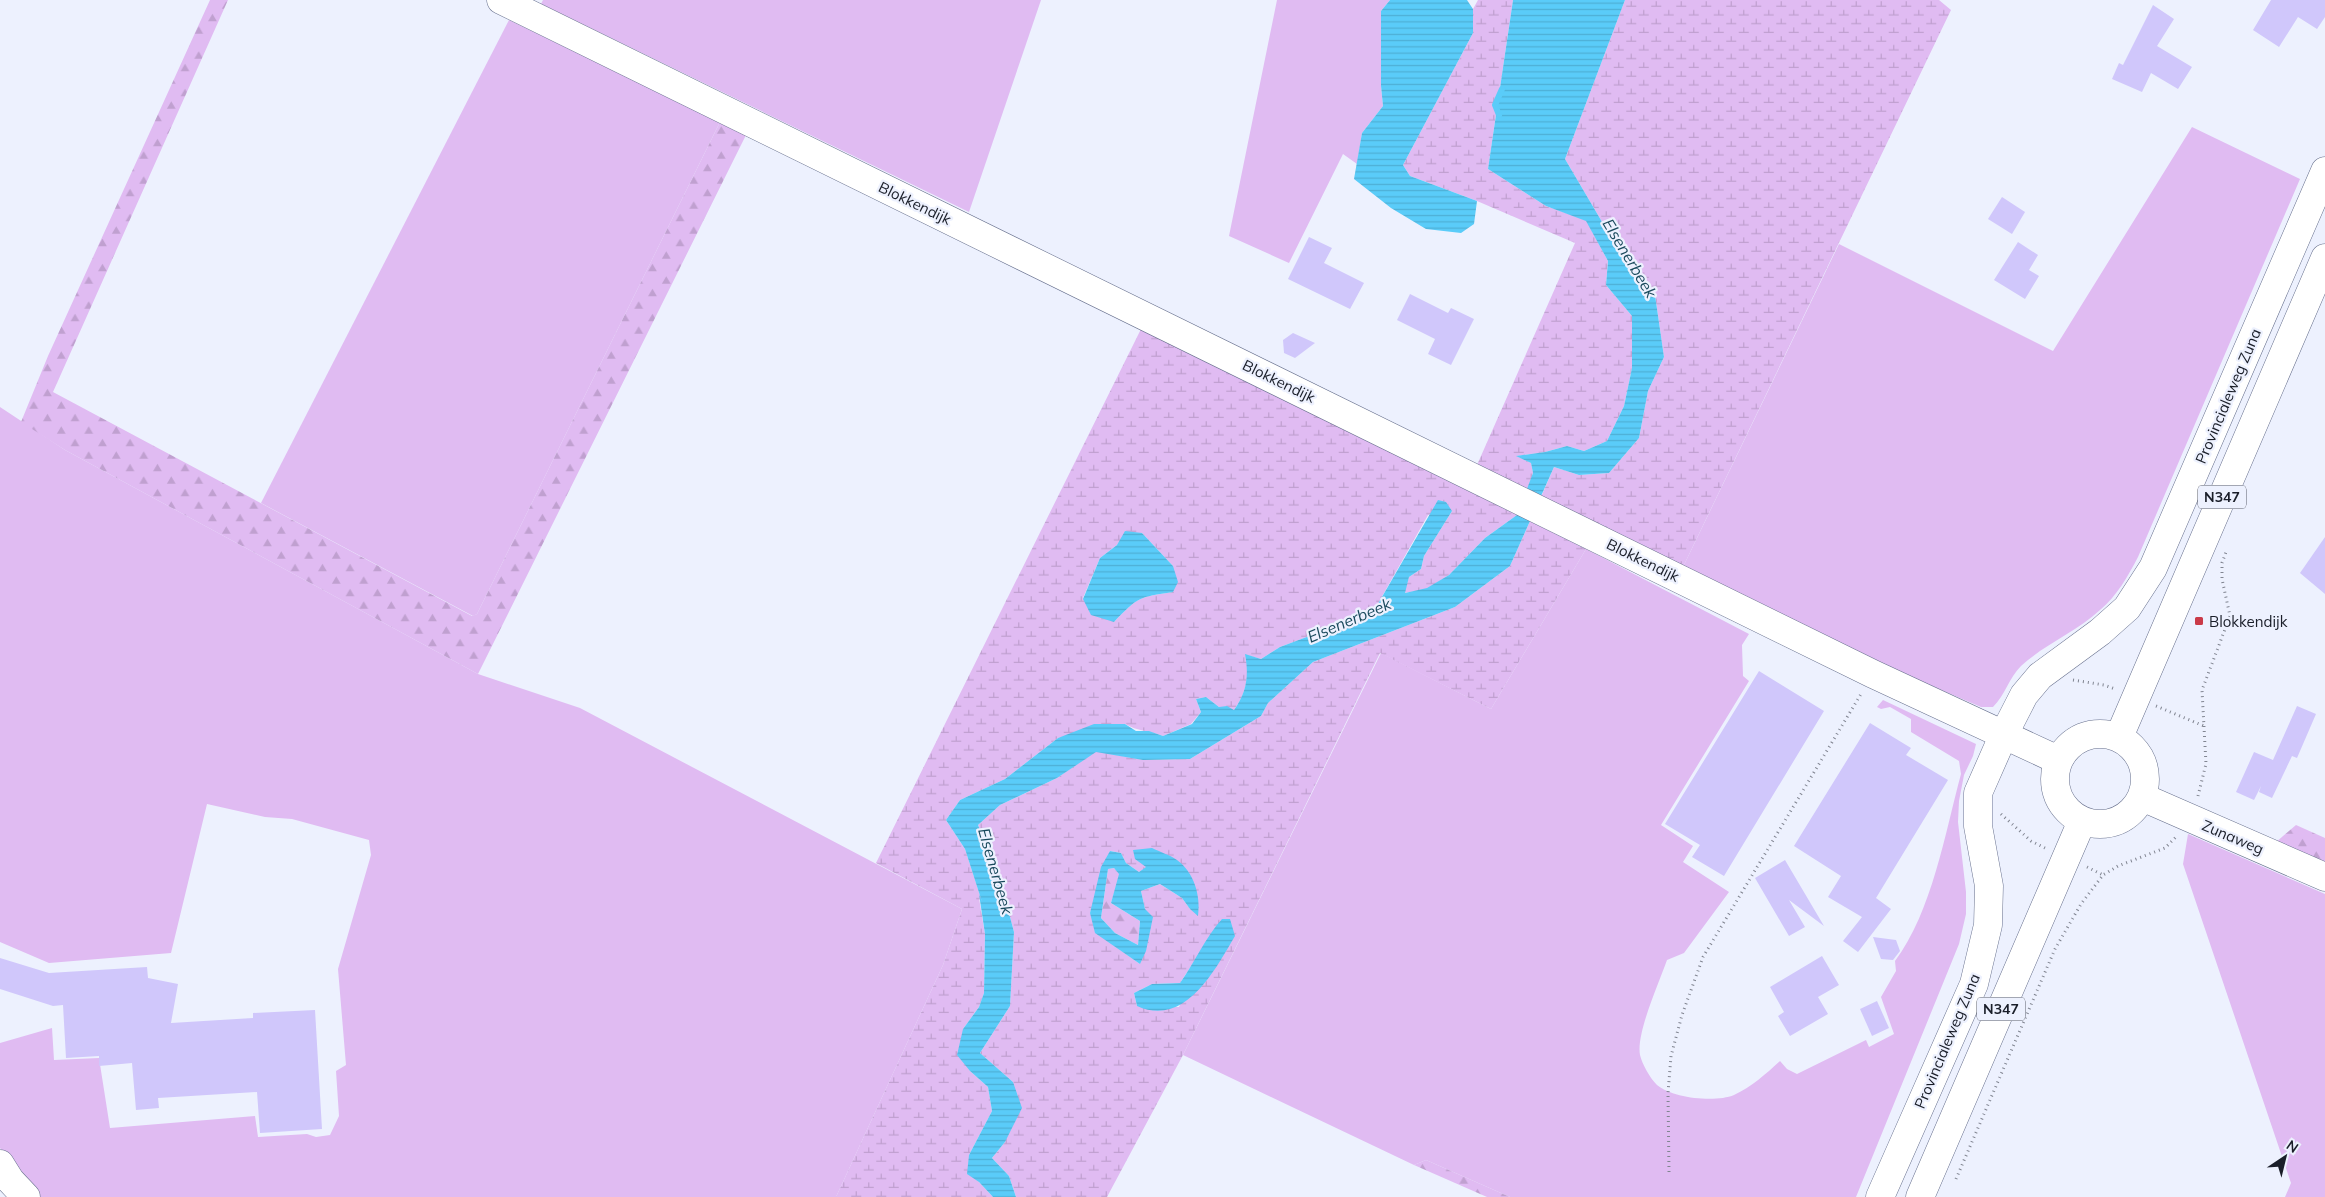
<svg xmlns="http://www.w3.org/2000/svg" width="2325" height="1197" font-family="Mulish,sans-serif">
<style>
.grass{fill:#e0bbf2}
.forest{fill:url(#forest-firs)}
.wetland{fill:url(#wetland-marsh);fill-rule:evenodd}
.water{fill:url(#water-rules);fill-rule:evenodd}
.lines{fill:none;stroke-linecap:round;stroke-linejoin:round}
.stream{stroke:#5accf9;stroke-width:6}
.building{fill:#d0c7fb}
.minor-casing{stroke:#68718e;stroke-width:29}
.major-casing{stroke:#68718e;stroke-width:29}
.path{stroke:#818591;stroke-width:3;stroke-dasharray:1 4;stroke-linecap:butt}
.minor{stroke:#fff;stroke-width:28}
.major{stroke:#fff;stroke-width:28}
.poi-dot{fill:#ca3a48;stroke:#edf1fe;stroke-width:2}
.labels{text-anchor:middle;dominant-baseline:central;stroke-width:4.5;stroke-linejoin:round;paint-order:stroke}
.shield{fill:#edf1fe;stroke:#595d69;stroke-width:1}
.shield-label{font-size:14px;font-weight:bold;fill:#1a1e29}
.street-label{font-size:15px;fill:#1a1e29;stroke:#edf1fe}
.poi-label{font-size:15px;fill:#1a1e29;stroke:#edf1fe;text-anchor:start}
.water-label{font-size:16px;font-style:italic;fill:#1a4a5d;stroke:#edf1fe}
</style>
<defs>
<pattern id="forest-firs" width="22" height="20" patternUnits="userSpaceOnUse" patternTransform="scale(1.25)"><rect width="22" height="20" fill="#e0bbf2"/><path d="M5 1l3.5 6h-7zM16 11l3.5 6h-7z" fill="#c0a0d0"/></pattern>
<pattern id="wetland-marsh" width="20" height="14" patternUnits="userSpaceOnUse" patternTransform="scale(1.25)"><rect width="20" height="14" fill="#e0bbf2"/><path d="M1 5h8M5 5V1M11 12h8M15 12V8" fill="none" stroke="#c0a0d0"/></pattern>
<pattern id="water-rules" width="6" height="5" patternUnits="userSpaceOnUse" patternTransform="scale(1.25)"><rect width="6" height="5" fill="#5accf9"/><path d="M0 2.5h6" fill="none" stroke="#4eafd5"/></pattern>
</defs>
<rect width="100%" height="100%" fill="#edf1fe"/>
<!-- grass -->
<g class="grass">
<path d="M543,0H1041L969,212L541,4Z"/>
<path d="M1277,0H1390L1381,11V86L1383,106L1362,133L1357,164L1343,154L1289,263L1229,236Z"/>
<path d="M509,20L720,122L477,614L473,616L261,503Z"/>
<path d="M2192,127L2300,179L2138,557C2128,576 2117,596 2100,610C2076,632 2045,644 2021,666C2009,678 2005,695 1993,707H1981L1864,657L1683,567L1839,244L2053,351Z"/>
<path d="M0,407L65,450L478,674L580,708L962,909L943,965L836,1197H40L21,1178L0,1148V1043L52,1028L54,1060L99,1058L110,1128L255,1116L258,1137L307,1134L316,1137L330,1135L339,1116L336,1071L346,1065L338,969L371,855L369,840L292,819L265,817L207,804L171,953L49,963L0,942Z"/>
<path d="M1586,549L1749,634L1742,645L1743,676L1749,681L1661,825L1693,846L1683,862L1729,892L1684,953L1667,960C1659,983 1636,1033 1640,1055C1642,1064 1650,1078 1657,1085C1672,1098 1715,1103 1734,1095C1751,1087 1766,1074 1780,1061L1787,1069L1797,1074L1866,1040L1869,1047L1894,1034L1881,997L1896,971L1895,961C1932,912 1945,833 1961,774L1959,761L1911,732V719L1890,707L1881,709L1877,707L1883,700L1976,744L1973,756L1964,775L1959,801L1958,822L1966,892V914L1959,944L1856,1197H1510L1426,1160L1414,1165L1183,1055L1381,653L1491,709Z"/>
<path d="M2188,834L2325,894V1197H2285L2291,1183L2183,864Z"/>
</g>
<!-- forest -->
<g class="forest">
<path d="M210,0H228L53,392L472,616L477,614L720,122L746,135L478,674L65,450L21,422L48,356Z"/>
<path d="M2296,825L2325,838V865L2275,843Z"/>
<path d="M1114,868L1120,874L1111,903L1140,921L1138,945L1115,933L1101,918L1108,869Z"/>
<path d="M1426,1160L1510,1197H1487L1414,1165Z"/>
</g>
<!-- wetland -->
<g class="wetland">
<path d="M1478,0H1513L1488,169L1546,206L1586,220L1608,261L1606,285L1632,316V368L1624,406L1607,441L1584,451L1567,446L1545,452L1517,456L1531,463L1533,473L1528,490L1477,465L1575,243L1477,201L1410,176L1403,165L1473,33V9Z"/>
<path d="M1625,0H1939L1951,10L1683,567L1541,497L1554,467L1579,475L1609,473L1639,438L1648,391L1664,357L1655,295L1628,266L1565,159Z"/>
<path d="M1141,329L1517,515L1485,538L1449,575L1427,589L1404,593L1409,577L1421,569L1424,556L1452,511L1428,515L1375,609L1351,624L1312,635L1280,647L1261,659L1246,655C1249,676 1247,692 1234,710L1219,707L1206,697L1196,699L1201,712L1191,724L1163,736C1150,731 1137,731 1125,724L1058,738L1005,779L960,800L946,820L965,849L987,917L979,898L985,934L984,993L979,1007L963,1029L970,1071L988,1087L992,1111L969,1155L979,1182L993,1197H836L943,965L962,909L876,863ZM1142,533L1173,566V592C1139,597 1138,597 1114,622L1083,598L1100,558L1117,545Z"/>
<path d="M1530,521L1586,549L1491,709L1380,653L1183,1055L1107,1197H1016L1009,1176L992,1158L1005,1142L1013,1082L980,1053L1010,1006L1014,932L1001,883L978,825L1000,805L1057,778L1096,751L1143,760L1190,759L1261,716L1268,703L1313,662L1455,607L1510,566ZM1110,851L1121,853L1126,863L1139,872L1147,867L1199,910L1190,909L1182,898L1160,884L1141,891L1145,909L1140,964L1113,945L1090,913ZM1199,954L1179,1007L1137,1006L1134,993L1152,984L1180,983Z"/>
</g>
<!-- water -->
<g class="water">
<path d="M1390,0H1467L1473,9V33L1403,165L1410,176L1477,201L1474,224L1461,233L1426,229L1391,208L1354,179L1362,133L1383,106L1381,86V11Z"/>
<path d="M1513,0H1625L1565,159L1628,266L1655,295L1664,357L1648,391L1639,438L1609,473L1579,475L1554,467L1510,566L1455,607L1313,662L1268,703L1261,716L1190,759L1143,760L1096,752L1057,778L1000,805L978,825L1001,883L1014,932L1010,1006L980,1053L1013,1082L1022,1108L1005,1142L992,1158L1009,1176L1016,1197H993L979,1182L967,1174L969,1155L992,1111L988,1087L970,1071L957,1055L963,1029L979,1007L984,993L985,934L979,894L982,902L965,849L946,820L960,800L1005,779L1058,738L1094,724H1125L1136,731H1149L1163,736L1192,724L1201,712L1196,699L1206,697L1219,707L1227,706L1234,710C1247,692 1249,675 1245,654L1261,659L1280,647L1312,635L1351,624L1375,609L1438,500L1446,502L1452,511L1424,556L1421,569L1409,577L1405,593L1427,588L1449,575L1485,538L1517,515L1533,473L1531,463L1516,456L1545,452L1567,446L1584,451L1607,441L1624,406L1632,368V316L1606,285L1608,261L1586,221L1546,206L1488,169Z"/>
<path d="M1125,531L1142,533L1173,566L1178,582L1173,592C1139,597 1138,597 1114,622L1091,615L1083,599L1100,558L1117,545Z"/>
<path d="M1152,848C1160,852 1170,855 1177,860C1194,872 1201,896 1198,916L1190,909L1182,898L1160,884L1141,891L1145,909L1153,917L1146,951L1140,964L1095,933L1090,913L1101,867L1110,851L1121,853L1126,863L1139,872L1146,867L1135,859L1133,850ZM1114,868L1119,874L1111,903L1140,921L1138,945L1115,933L1101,918L1108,869Z"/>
<path d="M1222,919H1230L1235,936C1215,970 1185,1028 1137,1006L1134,993L1152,984L1180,983C1195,962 1205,938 1222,919Z"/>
</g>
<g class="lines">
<!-- stream -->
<path class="stream" d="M1499,115L1495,105L1502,89"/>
</g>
<!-- building -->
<g class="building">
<path d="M2271,0H2325V17L2317,29L2298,17L2279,47L2253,30Z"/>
<path d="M2153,5L2174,19L2157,46L2192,67L2178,89L2151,73L2142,92L2112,79L2119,63L2123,65Z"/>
<path d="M2002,197L2025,212L2012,234L1988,219Z"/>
<path d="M1309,237L1332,248L1324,263L1364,283L1350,309L1288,279Z"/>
<path d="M2018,242L2038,255L2029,270L2039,276L2025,299L1994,280Z"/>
<path d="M1410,294L1448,313L1451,308L1474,319L1451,365L1428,354L1435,339L1397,320Z"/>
<path d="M1293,333L1315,343L1295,358L1284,353L1283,340Z"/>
<path d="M2325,537V594L2300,573Z"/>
<path d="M1759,671L1824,711L1724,876L1692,857L1700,845L1665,824Z"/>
<path d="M2297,706L2316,714L2297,758L2292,756L2272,798L2259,792L2261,786L2254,800L2236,792L2254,752L2273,760Z"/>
<path d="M1870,723L1911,748L1906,755L1948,780L1876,898L1891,909L1858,952L1843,941L1862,917L1828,897L1841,876L1794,846Z"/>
<path d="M1785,860L1824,926L1789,900L1805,927L1789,936L1755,878Z"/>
<path d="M1873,937L1896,940L1900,951L1893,960L1881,959Z"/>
<path d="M1822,956L1839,985L1818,997L1828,1014L1790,1036L1778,1016L1784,1012L1770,987Z"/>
<path d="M0,958L49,973L147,967L148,978L178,984L171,1023L253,1018V1013L315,1010L322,1129L260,1133L257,1092L158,1098L159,1108L136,1110L132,1063L99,1066V1056L66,1058L63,1005L53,1006L0,989Z"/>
<path d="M1877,1001L1889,1028L1872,1036L1860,1009Z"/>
</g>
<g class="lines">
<!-- minor casing -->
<g class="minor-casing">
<g id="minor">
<path d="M501,0L1873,674L2058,760"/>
<path d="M2142,797L2325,877"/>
<path d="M0,1164L10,1180L26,1197"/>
<path d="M1880,1197L1974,984L1988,925L1989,886L1978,826V793L2004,734L2024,695L2040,676L2100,632L2127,608L2153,568L2325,171"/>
</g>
</g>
<!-- major casing -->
<g class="major-casing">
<g id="major">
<circle cx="2100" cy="779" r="45"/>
<path d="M2119,737L2325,258"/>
<path d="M1920,1197L2082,821"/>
</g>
</g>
<!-- path -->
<g class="path">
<path d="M2073,680L2104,685L2115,689"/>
<path d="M2156,706L2204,726"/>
<path d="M2198,796L2206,764L2202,690L2230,616L2222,579V563L2226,552"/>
<path d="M2001,814L2031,841L2045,848"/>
<path d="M2087,867L2103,875"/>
<path d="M1669,1172L1668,1093L1671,1056L1682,1015L1703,957L1861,694"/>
<path d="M1956,1179L2055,949L2081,904L2103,875L2118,866L2165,848L2177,836"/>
</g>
<!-- minor -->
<use href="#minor" class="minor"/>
<!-- major -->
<use href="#major" class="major"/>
</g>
<!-- markers -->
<rect class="poi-dot" x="2194" y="616" width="10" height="10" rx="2.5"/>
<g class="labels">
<!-- shield labels -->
<g class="shield">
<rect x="2198" y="485.5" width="48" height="23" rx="4"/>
<rect x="1977" y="997.5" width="48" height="23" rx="4"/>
</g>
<g class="shield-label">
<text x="2222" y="497">N347</text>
<text x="2001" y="1009">N347</text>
</g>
<!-- street labels -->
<g class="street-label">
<text transform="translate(915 203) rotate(26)">Blokkendijk</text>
<text transform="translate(1279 381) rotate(26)">Blokkendijk</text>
<text transform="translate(2228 396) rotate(-67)">Provincialeweg Zuna</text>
<text transform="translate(1643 560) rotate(26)">Blokkendijk</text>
<text transform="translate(2233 837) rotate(23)">Zunaweg</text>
<text transform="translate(1947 1041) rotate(-67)">Provincialeweg Zuna</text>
</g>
<!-- poi labels -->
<g class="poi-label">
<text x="2209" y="621">Blokkendijk</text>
</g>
<!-- water labels -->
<g class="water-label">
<text transform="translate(1630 258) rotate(59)">Elsenerbeek</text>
<text transform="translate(1349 620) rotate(-23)">Elsenerbeek</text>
<text transform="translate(996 871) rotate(74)">Elsenerbeek</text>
</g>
</g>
<!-- north arrow -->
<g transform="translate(2285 1157) rotate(35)" stroke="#edf1fe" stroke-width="4" paint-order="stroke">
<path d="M0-4L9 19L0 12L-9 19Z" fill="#1a1e29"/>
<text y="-8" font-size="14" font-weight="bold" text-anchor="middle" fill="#1a1e29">N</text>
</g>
</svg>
